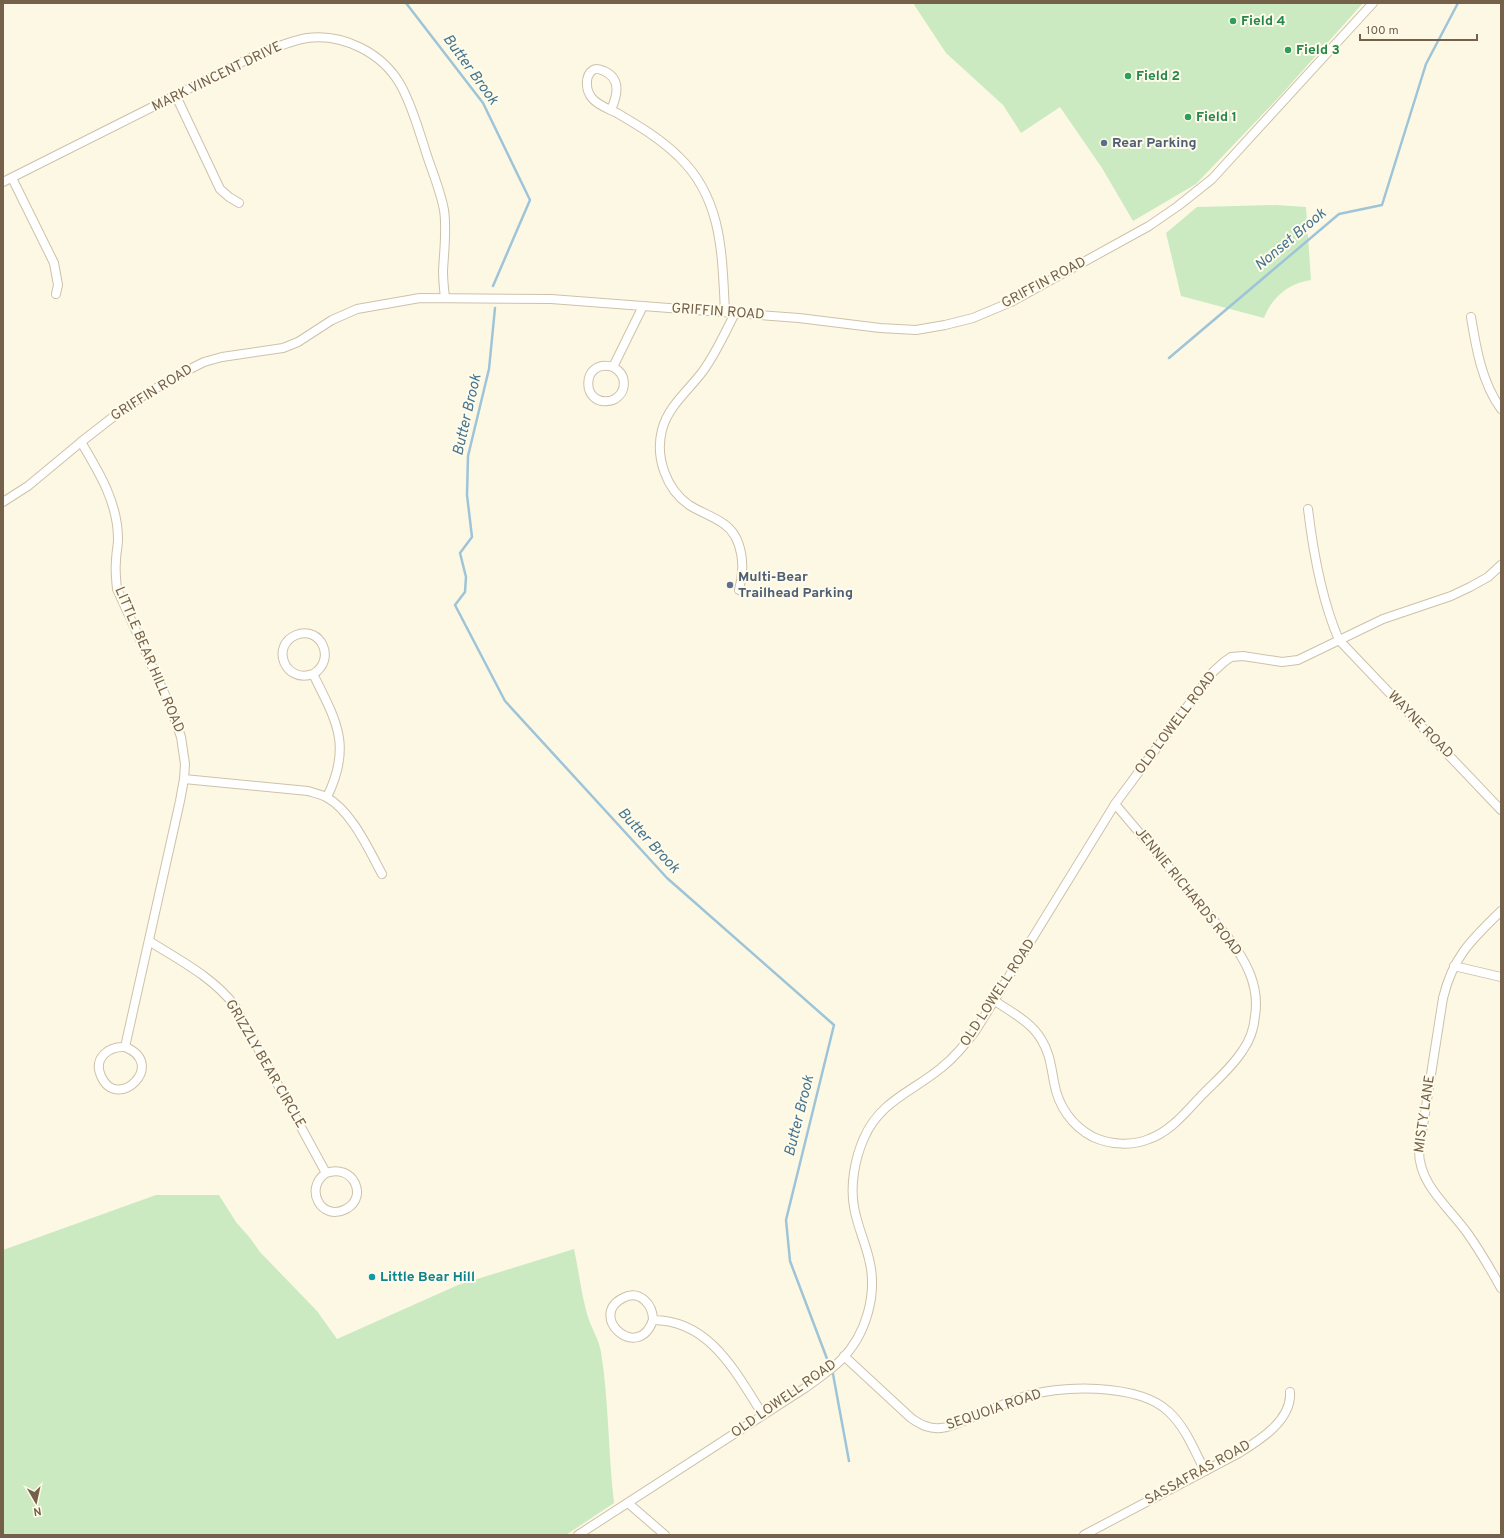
<svg xmlns="http://www.w3.org/2000/svg" width="1504" height="1538" font-family="Overpass,sans-serif">
<style>
.green{fill:#cbeac2}
.lines{fill:none;stroke-linecap:round;stroke-linejoin:round}
.stream{stroke:#9ec4d8;stroke-width:2.5}
.minor-casing{stroke:#cec1aa;stroke-width:10}
.minor{stroke:#fff;stroke-width:8}
.leisure-dot{fill:#2e9e5b;stroke:#fffbea;stroke-width:1.5}
.service-dot{fill:#5c6f8a;stroke:#fffbea;stroke-width:1.5}
.culture-dot{fill:#0f9aa8;stroke:#fffbea;stroke-width:1.5}
.labels{text-anchor:middle;dominant-baseline:central;stroke-width:4;stroke-linejoin:round;paint-order:stroke}
.leisure-label{font-size:14px;font-weight:bold;fill:#27864d;stroke:#fffbea;text-anchor:start}
.street-label{font-size:14px;fill:#756149;stroke:#fffbea}
.service-label{font-size:14px;font-weight:bold;fill:#4e5e75;stroke:#fffbea;text-anchor:start}
.culture-label{font-size:14px;font-weight:bold;fill:#0d838f;stroke:#fffbea;text-anchor:start}
.water-label{font-size:15px;font-style:italic;fill:#457590;stroke:#fffbea}
</style>
<rect width="100%" height="100%" fill="#fdf8e4"/>
<!-- green -->
<g class="green">
<path d="M913,3H1363L1280,96L1196,184L1133,221L1102,168L1060,107L1021,133L1003,105L946,53Z"/>
<path d="M1276,205L1306,207L1311,280C1289,283 1272,297 1264,318L1181,296L1166,233L1197,207Z"/>
<path d="M156,1195H219L236,1222L250,1238L260,1252L317,1311L337,1339L458,1285L574,1249C579,1272 582,1299 589,1320C593,1331 599,1340 601,1352C609,1402 608,1453 614,1503L566,1535H3V1250Z"/>
</g>
<g class="lines">
<!-- stream -->
<g class="stream">
<path d="M406,3L483,103L530,200L493,286"/>
<path d="M495,308L489,369L468,456L467,495L472,537L460,553L466,577L465,592L455,605L505,701L667,878L834,1025L786,1220L790,1261L829,1364"/>
<path d="M1169,358L1339,214L1382,205L1426,64L1458,3"/>
<path d="M833,1374L849,1461"/>
</g>
<!-- minor casing -->
<g class="minor-casing">
<g id="minor">
<path d="M176,96L220,189L229,197L239,203"/>
<path d="M611,110C617,96 622,79 604,71C600,69 596,68 593,70C584,76 586,91 592,98C597,105 609,109 617,113C639,126 661,139 679,157C723,199 722,256 725,312"/>
<path d="M12,178L54,263L58,285L56,294"/>
<path d="M3,182L256,55C272,49 289,41 307,38C343,33 382,53 400,84C411,103 417,125 424,146C430,167 440,188 444,210C447,230 444,251 443,271C443,280 444,289 445,298"/>
<path d="M735,313C725,333 716,353 703,371C689,390 668,406 662,430C655,457 666,489 689,505C700,512 713,516 724,524C744,538 745,569 739,590"/>
<path d="M1471,317C1476,348 1482,383 1501,409"/>
<path d="M613,367C580,357 580,410 613,400C627,393 628,375 613,367L643,306"/>
<path d="M81,442C99,472 118,503 118,539C118,546 116,554 116,561C115,570 116,579 117,589L171,708L181,737L185,764L184,779L180,801L125,1047C109,1046 93,1058 101,1076C117,1113 168,1064 125,1047"/>
<path d="M3,502L28,486L81,442L122,410L144,395L190,369L204,362L222,357L283,348L298,342L332,320L357,309L420,298L551,299L799,318L880,328L916,330L945,325L973,318L1011,302L1149,226L1178,206L1212,179L1373,3"/>
<path d="M1308,509C1313,551 1322,601 1339,640L1501,810"/>
<path d="M313,674C285,684 270,646 296,635C321,625 337,660 313,674C337,722 352,746 327,797"/>
<path d="M184,779L308,791C314,793 320,794 326,797C351,810 369,850 382,874"/>
<path d="M1501,911C1471,940 1453,957 1443,998L1419,1151C1419,1185 1449,1207 1468,1234C1480,1251 1491,1270 1501,1288"/>
<path d="M149,941C179,960 213,977 235,1006L326,1173C303,1189 322,1222 346,1209C369,1197 353,1163 326,1173"/>
<path d="M1454,966L1501,977"/>
<path d="M995,1001C1011,1012 1031,1022 1041,1039C1050,1053 1051,1067 1054,1082C1058,1106 1072,1126 1093,1137C1111,1145 1132,1146 1149,1139C1172,1131 1188,1109 1204,1093C1218,1079 1233,1066 1243,1050C1250,1040 1254,1028 1255,1016C1260,985 1245,959 1227,936L1115,804"/>
<path d="M653,1320C653,1305 640,1289 623,1298C587,1316 638,1363 653,1320C710,1320 736,1373 763,1415"/>
<path d="M844,1356L911,1418C921,1425 929,1429 941,1428C952,1427 962,1421 973,1417C988,1410 1004,1404 1020,1398C1057,1384 1139,1383 1169,1412C1186,1428 1194,1450 1205,1471"/>
<path d="M628,1503L665,1535"/>
<path d="M578,1535L805,1388C817,1379 830,1371 841,1360C866,1335 878,1294 869,1259C865,1242 857,1225 854,1207C850,1185 855,1158 864,1138C880,1101 912,1092 941,1068C955,1057 965,1044 976,1030L1115,804L1213,672L1224,662L1231,657L1243,656L1282,662L1298,660L1383,619L1451,596L1470,587L1488,577L1501,565"/>
<path d="M1084,1535L1239,1453C1260,1440 1292,1420 1290,1392"/>
</g>
</g>
<!-- minor -->
<use href="#minor" class="minor"/>
</g>
<!-- markers -->
<g class="leisure-dot">
<circle cx="1233" cy="21" r="4"/>
<circle cx="1288" cy="50" r="4"/>
<circle cx="1128" cy="76" r="4"/>
<circle cx="1188" cy="117" r="4"/>
</g>
<g class="service-dot">
<circle cx="1104" cy="143" r="4"/>
<circle cx="730" cy="585" r="4"/>
</g>
<circle class="culture-dot" cx="372" cy="1277" r="4"/>
<g class="labels">
<!-- leisure labels -->
<g class="leisure-label">
<text x="1241" y="21">Field 4</text>
<text x="1296" y="50">Field 3</text>
<text x="1136" y="76">Field 2</text>
<text x="1196" y="117">Field 1</text>
</g>
<!-- street labels -->
<g class="street-label">
<text transform="translate(217 77) rotate(-26)">MARK VINCENT DRIVE</text>
<text transform="translate(1044 283) rotate(-28)">GRIFFIN ROAD</text>
<text transform="translate(718 312) rotate(4)">GRIFFIN ROAD</text>
<text transform="translate(152 393) rotate(-32)">GRIFFIN ROAD</text>
<text transform="translate(149 660) rotate(67)">LITTLE BEAR HILL ROAD</text>
<text transform="translate(1176 723) rotate(-53)">OLD LOWELL ROAD</text>
<text transform="translate(1420 725) rotate(46)">WAYNE ROAD</text>
<text transform="translate(1188 892) rotate(51)">JENNIE RICHARDS ROAD</text>
<text transform="translate(998 993) rotate(-57)">OLD LOWELL ROAD</text>
<text transform="translate(265 1064) rotate(60)">GRIZZLY BEAR CIRCLE</text>
<text transform="translate(1425 1114) rotate(-82)">MISTY LANE</text>
<text transform="translate(784 1399) rotate(-35)">OLD LOWELL ROAD</text>
<text transform="translate(994 1410) rotate(-19)">SEQUOIA ROAD</text>
<text transform="translate(1198 1473) rotate(-29)">SASSAFRAS ROAD</text>
</g>
<!-- service labels -->
<g class="service-label">
<text x="1112" y="143">Rear Parking</text>
<text x="738" y="577">Multi-Bear<tspan x="738" dy="16">Trailhead Parking</tspan></text>
</g>
<!-- culture labels -->
<g class="culture-label">
<text x="380" y="1277">Little Bear Hill</text>
</g>
<!-- water labels -->
<g class="water-label">
<text transform="translate(470 70) rotate(54)">Butter Brook</text>
<text transform="translate(1291 240) rotate(-40)">Nonset Brook</text>
<text transform="translate(468 415) rotate(-77)">Butter Brook</text>
<text transform="translate(648 841) rotate(47)">Butter Brook</text>
<text transform="translate(800 1116) rotate(-76)">Butter Brook</text>
</g>
</g>
<!-- border -->
<rect width="1504" height="1538" fill="none" stroke="#756149" stroke-width="8"/>
<!-- north arrow -->
<g transform="translate(36 1502) rotate(171)" stroke="#fffbea" stroke-width="3" paint-order="stroke">
<path d="M0-3L7 15L0 10L-7 15Z" fill="#756149"/>
<text y="-6" font-size="11" font-weight="bold" text-anchor="middle" fill="#756149">N</text>
</g>
<!-- scale -->
<path d="M1360 34v6h117v-6" fill="none" stroke="#756149" stroke-width="2"/>
<text x="1366" y="34" font-size="12" fill="#756149" stroke="#fffbea" stroke-width="3" paint-order="stroke">100 m</text>
</svg>
